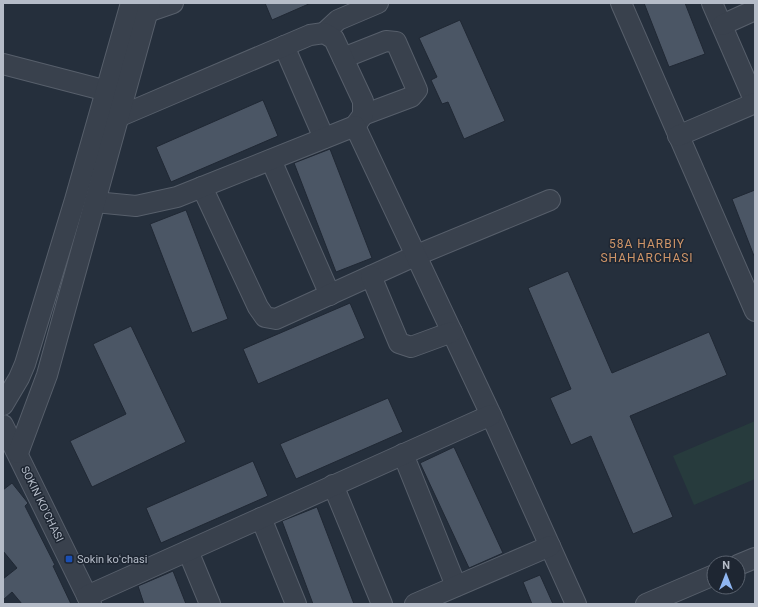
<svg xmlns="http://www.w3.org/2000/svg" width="758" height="607" font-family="Roboto,sans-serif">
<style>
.green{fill:#273b3d}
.building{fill:#4b5665;stroke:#202834}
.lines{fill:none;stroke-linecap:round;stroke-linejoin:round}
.minor-casing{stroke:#575f6b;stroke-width:22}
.minor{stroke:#39414d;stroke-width:20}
.transit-dot{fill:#1a4fb4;stroke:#1e2632;stroke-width:1.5}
.labels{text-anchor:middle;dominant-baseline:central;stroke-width:3;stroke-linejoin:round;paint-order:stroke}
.street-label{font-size:11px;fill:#b5bcc8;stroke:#1e2632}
.poi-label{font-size:11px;fill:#b5bcc8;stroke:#1e2632;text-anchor:start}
.neighbourhood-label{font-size:12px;letter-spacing:1px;fill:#cf9568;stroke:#1e2632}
</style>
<rect width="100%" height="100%" fill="#252f3c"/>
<!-- green -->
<path class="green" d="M755,421V479L694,505L673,456Z"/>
<!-- building -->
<g class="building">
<path d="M265,3H311L272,20Z"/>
<path d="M644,3H685L705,54L669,67Z"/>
<path d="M460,20L505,121L464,139L448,102L442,104L431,80L437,77L419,38Z"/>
<path d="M263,100L278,136L171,182L156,147Z"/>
<path d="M330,149L372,258L336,272L294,163Z"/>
<path d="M755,190V256H754L732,199Z"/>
<path d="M186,210L228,319L192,333L150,224Z"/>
<path d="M568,271L612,373L709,332L727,375L630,416L673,517L633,534L591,436L571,445L550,398L571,389L528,288Z"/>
<path d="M350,303L365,338L258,384L243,349Z"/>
<path d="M131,326L186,442L92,487L70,441L126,414L93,344Z"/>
<path d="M388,398L403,432L296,479L280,444Z"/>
<path d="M454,447L503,553L469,568L420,463Z"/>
<path d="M253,461L268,496L161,543L146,508Z"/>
<path d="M12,483L28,503L25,506L55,565L53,566L71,604H22L12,592L3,600V579L17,568L3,551V490Z"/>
<path d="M317,507L354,604H313L282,521Z"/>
<path d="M173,571L186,604H144L138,586Z"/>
<path d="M540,575L553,604H532L523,582Z"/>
</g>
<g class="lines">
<!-- minor casing -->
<g class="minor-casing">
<g id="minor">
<path d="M621,3L755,311"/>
<path d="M712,3L755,102"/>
<path d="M147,12L173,3"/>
<path d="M722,25L755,10"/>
<path d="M324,33L338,20L378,3"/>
<path d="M284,46L324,138"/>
<path d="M343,58L386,41L396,42L417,90L411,97L363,115"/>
<path d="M3,64L107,91"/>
<path d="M118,117L310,35L324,33L334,39L363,101V115L355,126"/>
<path d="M678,136L755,103"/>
<path d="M271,160L330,295"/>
<path d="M202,187L258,307L265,317L276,319L417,255L550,200"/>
<path d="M95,202L136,206L177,197L355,126L491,415L576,604"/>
<path d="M371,276L399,343L411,347L452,332"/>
<path d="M3,405L19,378L25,364L75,200L131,3"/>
<path d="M3,425L91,604"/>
<path d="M18,453L47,375L150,3"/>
<path d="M403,454L456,586"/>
<path d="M333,485L382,604"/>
<path d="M261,518L296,604"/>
<path d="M188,551L210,604"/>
<path d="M738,565L755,558"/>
<path d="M87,596L491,415"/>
<path d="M415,604L550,546"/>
<path d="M646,604L714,575"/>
</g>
</g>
<!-- minor -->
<use href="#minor" class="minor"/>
</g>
<!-- markers -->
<rect class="transit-dot" x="65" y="555" width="8" height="8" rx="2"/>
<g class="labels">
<!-- street labels -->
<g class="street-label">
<text transform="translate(42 504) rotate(64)">SOKIN KO'CHASI</text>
</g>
<!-- poi labels -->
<g class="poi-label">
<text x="77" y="559">Sokin koʻchasi</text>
</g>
<!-- neighbourhood labels -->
<g class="neighbourhood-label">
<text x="647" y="244">58A HARBIY<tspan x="647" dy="14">SHAHARCHASI</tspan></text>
</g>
</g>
<!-- border -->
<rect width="758" height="607" fill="none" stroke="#b5bcc8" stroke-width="8"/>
<!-- north arrow -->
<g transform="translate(726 575)"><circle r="19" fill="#1e2632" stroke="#5a626e"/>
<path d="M0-3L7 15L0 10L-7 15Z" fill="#8fb6f2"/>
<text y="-6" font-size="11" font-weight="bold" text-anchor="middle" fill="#b5bcc8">N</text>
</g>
</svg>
